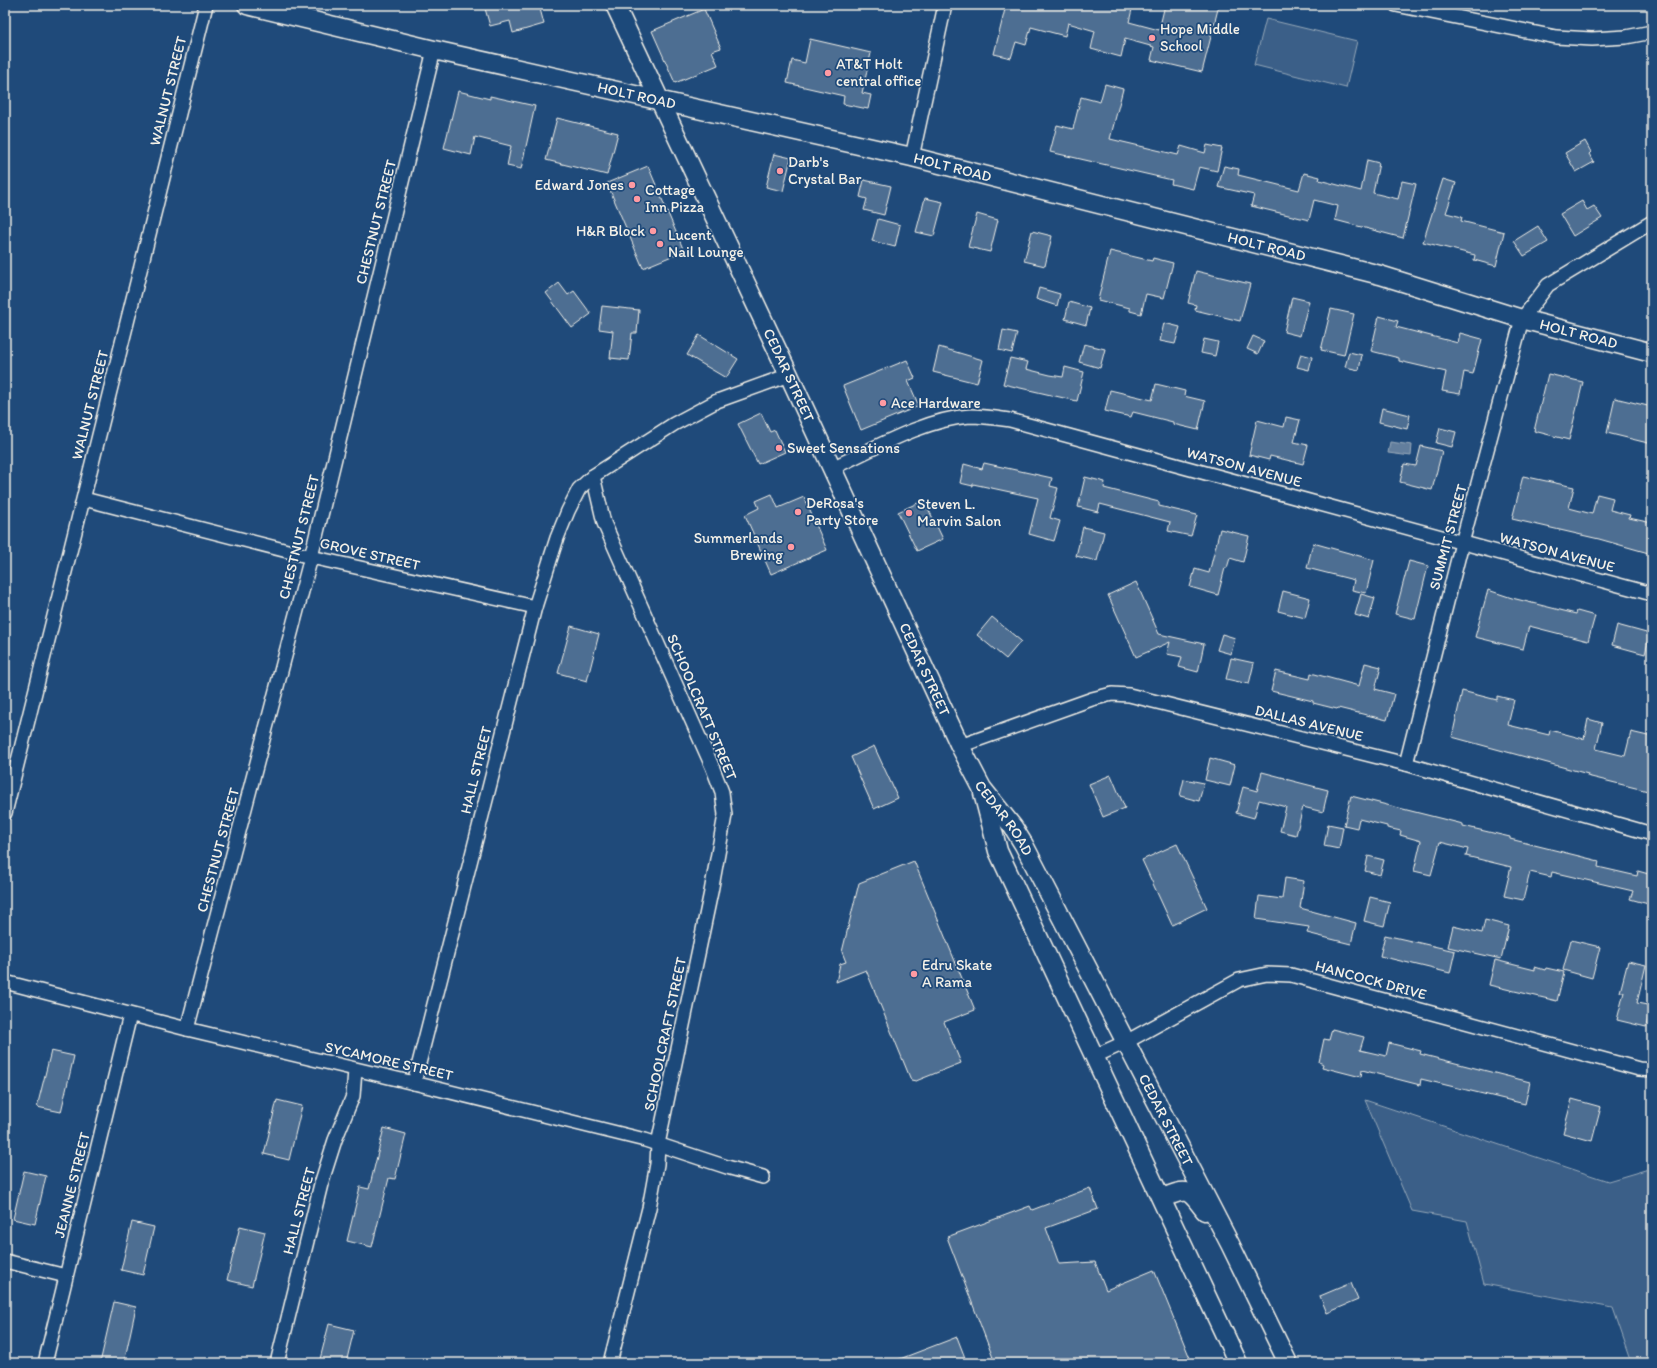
<svg xmlns="http://www.w3.org/2000/svg" width="1657" height="1368" font-family="Itim,sans-serif">
<style>
.green{fill:#3a5f88;stroke:#97a8b8}
.water{fill:#627e9d;stroke:#9cacbb}
.building{fill:#4d6e92;stroke:#f4f1e8}
.lines{fill:none;stroke-linecap:round;stroke-linejoin:round}
.minor-casing{stroke:#f4f1e8;stroke-width:16}
.secondary-casing{stroke:#f4f1e8;stroke-width:21}
.minor{stroke:#1f4a7a;stroke-width:13}
.secondary{stroke:#1f4a7a;stroke-width:18}
.poi-dot{fill:#ff9aa2;stroke:#1f4a7a;stroke-width:1.5}
.labels{text-anchor:middle;dominant-baseline:central;stroke-width:3.5;stroke-linejoin:round;paint-order:stroke}
.poi-label{font-size:15px;fill:#f4f1e8;stroke:#1f4a7a;text-anchor:start}
.street-label{font-size:15px;fill:#f4f1e8;stroke:#1f4a7a}
</style>
<rect width="100%" height="100%" fill="#1f4a7a"/>
<filter id="ink" filterUnits="userSpaceOnUse"><feTurbulence type="fractalNoise" baseFrequency=".025" numOctaves="2"/><feDisplacementMap in="SourceGraphic" scale="8" xChannelSelector="R" yChannelSelector="G"/><feConvolveMatrix kernelMatrix="1 2 1 2 8 2 1 2 1" color-interpolation-filters="sRGB"/></filter>
<g filter="url(#ink)">
<!-- green -->
<g class="green">
<path d="M1266,19L1357,41L1346,88L1254,65Z"/>
<path d="M1365,1100L1608,1181L1652,1168V1363H1632L1613,1308L1484,1284L1467,1221L1412,1211Z"/>
</g>
<!-- water -->
<path class="water" d="M1390,442L1412,445L1411,456L1388,453Z"/>
<!-- building -->
<g class="building">
<path d="M484,5H539L544,24L513,33L510,21L490,26Z"/>
<path d="M1006,5H1133L1129,22L1159,30L1165,5H1219L1202,72L1151,60L1154,47L1125,39L1121,57L1091,49L1095,31L1068,23L1065,36L1031,27L1026,45L1016,42L1011,58L994,54Z"/>
<path d="M704,9L721,48L712,51L718,65L675,83L652,31Z"/>
<path d="M810,39L871,53L862,93L871,95L868,109L843,104L844,96L787,83L792,60L805,63Z"/>
<path d="M1105,84L1123,89L1110,139L1178,155L1181,146L1205,153L1207,145L1222,148L1217,171L1199,167L1193,189L1171,184L1172,180L1050,152L1057,125L1073,129L1081,97L1100,102Z"/>
<path d="M458,91L490,99V96L535,106L521,169L507,166L511,146L475,137L471,155L444,148Z"/>
<path d="M557,118L618,133L607,175L546,160Z"/>
<path d="M1585,141L1591,152L1589,154L1594,162L1576,172L1565,153Z"/>
<path d="M774,154L791,158L783,191L766,187Z"/>
<path d="M1367,160L1379,163L1373,193L1398,199L1402,181L1416,184L1403,238L1335,220L1338,206L1314,200L1309,220L1251,206L1254,195L1218,187L1224,166L1239,169L1238,175L1299,190L1304,173L1320,177L1319,180L1361,191Z"/>
<path d="M648,166L684,251L643,268L607,183Z"/>
<path d="M1443,179L1456,183L1446,213L1462,217L1461,221L1504,232L1496,266L1474,260L1475,255L1423,242Z"/>
<path d="M864,180L891,186L884,215L864,210L867,199L860,197Z"/>
<path d="M925,198L943,202L934,236L916,232Z"/>
<path d="M1582,201L1587,210L1594,206L1602,218L1573,236L1560,214Z"/>
<path d="M977,214L998,220L990,252L968,247Z"/>
<path d="M878,219L900,225L895,247L872,241Z"/>
<path d="M1538,226L1548,242L1524,256L1514,241Z"/>
<path d="M1032,231L1052,236L1045,266L1024,261Z"/>
<path d="M1110,251L1152,261L1153,258L1173,263L1164,298L1146,294L1141,314L1130,311V308L1098,300Z"/>
<path d="M1196,271L1250,284L1240,321L1195,310L1196,305L1188,303Z"/>
<path d="M559,283L568,295L574,291L591,314L572,328L546,293Z"/>
<path d="M1039,288L1060,294L1057,306L1036,299Z"/>
<path d="M1292,297L1309,301L1300,336L1284,332Z"/>
<path d="M1069,302L1090,308L1086,325L1065,319Z"/>
<path d="M602,306L639,310L637,333H632L629,360L610,358L613,331L599,329Z"/>
<path d="M1331,309L1354,314L1344,355L1321,350Z"/>
<path d="M1379,316L1398,321L1396,327L1458,343L1460,333L1482,339L1473,374L1464,372L1460,394L1442,391L1446,372L1399,361V358L1371,351Z"/>
<path d="M1164,323L1180,327L1175,344L1160,341Z"/>
<path d="M1003,330L1017,333L1012,353L999,350Z"/>
<path d="M699,335L738,359L726,378L687,355Z"/>
<path d="M1253,336L1264,341L1258,354L1247,349Z"/>
<path d="M1204,339L1218,342L1215,356L1201,353Z"/>
<path d="M1084,344L1105,349L1100,368L1079,362Z"/>
<path d="M939,347L983,360L977,383L933,372Z"/>
<path d="M1349,352L1362,355L1359,370L1345,367Z"/>
<path d="M1301,354L1312,357L1309,370L1297,367Z"/>
<path d="M1010,358L1028,362L1026,369L1050,375L1063,377L1065,367L1084,372L1077,401L1003,384Z"/>
<path d="M907,360L915,378L908,381L919,406L861,430L843,386Z"/>
<path d="M1548,374L1583,382L1569,440L1534,431Z"/>
<path d="M1156,384L1185,391L1184,396L1205,401L1198,430L1173,424V422L1133,412L1131,417L1105,411L1110,390L1152,400Z"/>
<path d="M1615,398L1652,407V444L1607,433Z"/>
<path d="M1382,408L1410,415L1407,429L1379,422Z"/>
<path d="M761,413L770,432L775,430L785,452L758,464L738,424Z"/>
<path d="M1286,417L1300,420L1294,442L1308,445L1303,464L1270,456L1269,460L1249,455L1257,420L1284,427Z"/>
<path d="M1440,428L1456,432L1452,447L1436,443Z"/>
<path d="M1421,446L1442,451L1432,490L1400,482L1404,464L1416,466Z"/>
<path d="M984,463L1052,478L1050,486L1058,488L1050,518L1060,521L1054,541L1029,534L1038,498L973,484V486L960,483L964,464L982,469Z"/>
<path d="M1523,476L1574,487L1569,508L1592,514L1597,494L1613,498L1610,510L1630,515L1629,518L1652,523V554L1599,539L1512,519Z"/>
<path d="M1085,477L1105,482L1104,488L1159,502V506L1197,515L1191,536L1168,531L1170,522L1100,504L1098,512L1078,507Z"/>
<path d="M772,494L778,508L804,497L827,550L771,574L745,515L759,508L756,501Z"/>
<path d="M924,500L943,539L917,551L898,512Z"/>
<path d="M1083,527L1104,532L1097,561L1076,556Z"/>
<path d="M1220,529L1249,536L1243,562L1230,558L1227,568H1225L1218,595L1190,587L1195,569L1209,573Z"/>
<path d="M1313,543L1374,560L1366,593L1352,590L1354,580L1307,568Z"/>
<path d="M1409,561L1428,566L1415,619L1395,614Z"/>
<path d="M1136,582L1159,634L1204,644L1198,672L1179,667L1182,657L1167,654L1170,642L1136,657L1108,595Z"/>
<path d="M1488,590L1512,598L1576,614L1577,611L1595,616L1588,641L1529,626L1523,649L1475,637Z"/>
<path d="M1283,591L1310,598L1305,618L1278,611Z"/>
<path d="M1361,594L1375,598L1369,619L1355,615Z"/>
<path d="M992,617L1021,641L1006,659L977,635Z"/>
<path d="M1617,625L1650,634L1645,654L1612,645Z"/>
<path d="M571,626L599,634L587,681L558,673Z"/>
<path d="M1222,634L1235,638L1231,654L1217,650Z"/>
<path d="M1231,658L1254,663L1249,684L1226,679Z"/>
<path d="M1365,663L1381,667L1375,689L1394,694L1387,720L1338,708L1337,709L1313,703V701L1271,691L1276,671L1310,679L1311,673L1359,686Z"/>
<path d="M1462,691L1497,700V696L1514,700L1508,725L1549,735L1550,730L1584,739L1588,719L1602,723L1596,749L1625,756L1631,732L1652,737V792L1587,776L1588,774L1452,737Z"/>
<path d="M874,746L898,798L874,809L851,757Z"/>
<path d="M1210,758L1235,765L1230,786L1205,780Z"/>
<path d="M1262,772L1285,778V779L1328,790L1323,812L1303,807L1296,835L1280,831L1286,807L1259,800L1254,818L1236,813L1243,787L1257,791Z"/>
<path d="M1111,775L1125,808L1103,817L1089,784Z"/>
<path d="M1184,779L1204,783L1199,801L1180,796Z"/>
<path d="M1351,796L1463,824V826L1510,837V839L1599,861L1598,867L1637,876L1638,871L1652,875V905L1630,899L1633,891L1552,872L1551,877L1530,872L1523,900L1504,896L1511,867L1466,856L1468,849L1440,842L1431,875L1414,871L1421,841L1400,835L1401,831L1387,828V826L1359,819L1357,828L1344,825Z"/>
<path d="M1328,824L1343,827L1339,849L1324,846Z"/>
<path d="M1177,844L1207,908L1172,925L1142,860Z"/>
<path d="M1368,856L1384,860L1380,875L1365,871Z"/>
<path d="M914,861L975,1010L944,1022L961,1063L916,1081L911,1080L866,970L836,982L840,964L846,962L842,952L859,883Z"/>
<path d="M1285,878L1304,881L1300,908L1356,923L1351,944L1307,933L1309,927L1256,919L1259,896L1282,899Z"/>
<path d="M1370,897L1390,902L1384,926L1364,921Z"/>
<path d="M1485,920L1509,926L1501,959L1448,947L1453,926L1482,933Z"/>
<path d="M1385,935L1455,951L1450,973L1380,956Z"/>
<path d="M1571,940L1600,947L1592,978L1563,970Z"/>
<path d="M1495,960L1535,970V967L1545,970L1546,968L1564,972L1557,1001L1489,985Z"/>
<path d="M1628,961L1646,965L1637,1003L1652,1006V1019L1648,1018L1646,1027L1617,1020L1624,992H1620Z"/>
<path d="M1332,1029L1364,1037L1360,1050L1386,1056L1389,1043L1421,1051L1420,1054L1530,1082L1525,1104L1421,1079L1420,1085L1362,1070L1361,1077L1322,1067L1323,1064L1319,1062L1324,1039L1329,1040Z"/>
<path d="M51,1051L74,1056L61,1112L37,1107Z"/>
<path d="M1572,1099L1601,1107L1592,1141L1563,1133Z"/>
<path d="M277,1100L302,1106L289,1160L264,1154Z"/>
<path d="M384,1128L406,1134L395,1179L389,1178L372,1247L347,1241L360,1187L369,1189Z"/>
<path d="M24,1171L46,1176L35,1224L13,1219Z"/>
<path d="M1090,1188L1098,1209L1046,1228L1059,1264L1095,1262L1106,1290L1154,1270L1192,1363H995L947,1237L1030,1206L1032,1210Z"/>
<path d="M132,1222L154,1227L143,1275L121,1270Z"/>
<path d="M240,1226L265,1232L252,1286L227,1280Z"/>
<path d="M1351,1283L1358,1300L1327,1313L1320,1296Z"/>
<path d="M114,1302L136,1307L124,1363H100Z"/>
<path d="M329,1324L354,1330L346,1363H319Z"/>
<path d="M957,1337L967,1363H892V1362Z"/>
</g>
<g class="lines">
<!-- minor casing -->
<g class="minor-casing">
<g id="minor">
<path d="M1396,5L1556,37L1592,39L1626,37L1652,32"/>
<path d="M912,157L945,5"/>
<path d="M832,468C873,449 925,419 970,416C983,416 996,418 1010,420L1652,594"/>
<path d="M593,476L604,523L712,766L722,792L725,815L711,892L658,1144L657,1164L649,1208L610,1363"/>
<path d="M84,499L311,557L535,607"/>
<path d="M960,746L1092,699L1112,694L1129,695L1406,764L1652,834"/>
<path d="M1406,764L1462,543L1522,319L1548,285L1652,222"/>
<path d="M5,813L206,5"/>
<path d="M5,982L187,1029L414,1083L645,1140L727,1167L763,1177"/>
<path d="M187,1029L311,557L434,50"/>
<path d="M1095,1056L1126,1042L1239,980L1267,974L1291,975L1639,1069L1652,1070"/>
<path d="M414,1083L535,607L557,538L568,511L579,489L593,476L674,424L717,401L789,375"/>
<path d="M5,1261L66,1276"/>
<path d="M45,1363L130,1015"/>
<path d="M277,1363L321,1184L335,1140L353,1096L355,1070"/>
</g>
</g>
<!-- secondary casing -->
<g class="secondary-casing">
<g id="secondary">
<path id="s1" d="M247,5L434,50L912,157L1380,275L1522,319L1652,353"/>
<path id="s2" d="M615,5L789,375L960,746L982,788L1013,827L1024,845L1230,1244L1288,1363"/>
<path d="M983,793L998,851L1238,1363"/>
<path d="M1162,1198C1188,1188 1188,1188 1205,1211"/>
</g>
</g>
<!-- minor -->
<use href="#minor" class="minor"/>
<!-- secondary -->
<use href="#secondary" class="secondary"/>
</g>
</g>
<!-- markers -->
<g class="poi-dot">
<circle cx="1152" cy="38" r="4"/>
<circle cx="828" cy="73" r="4"/>
<circle cx="780" cy="171" r="4"/>
<circle cx="632" cy="185" r="4"/>
<circle cx="637" cy="199" r="4"/>
<circle cx="653" cy="231" r="4"/>
<circle cx="660" cy="244" r="4"/>
<circle cx="883" cy="403" r="4"/>
<circle cx="779" cy="448" r="4"/>
<circle cx="798" cy="512" r="4"/>
<circle cx="909" cy="513" r="4"/>
<circle cx="791" cy="547" r="4"/>
<circle cx="914" cy="974" r="4"/>
</g>
<g class="labels">
<!-- poi labels -->
<g class="poi-label">
<text x="1160" y="29">Hope Middle<tspan x="1160" dy="17">School</tspan></text>
<text x="836" y="64">AT&amp;T Holt<tspan x="836" dy="17">central office</tspan></text>
<text x="788" y="162">Darb's<tspan x="788" dy="17">Crystal Bar</tspan></text>
<text x="624" y="185" text-anchor="end">Edward Jones</text>
<text x="645" y="190">Cottage<tspan x="645" dy="17">Inn Pizza</tspan></text>
<text x="645" y="231" text-anchor="end">H&amp;R Block</text>
<text x="668" y="235">Lucent<tspan x="668" dy="17">Nail Lounge</tspan></text>
<text x="891" y="403">Ace Hardware</text>
<text x="787" y="448">Sweet Sensations</text>
<text x="806" y="503">DeRosa's<tspan x="806" dy="17">Party Store</tspan></text>
<text x="917" y="504">Steven L.<tspan x="917" dy="17">Marvin Salon</tspan></text>
<text x="783" y="538" text-anchor="end">Summerlands<tspan x="783" dy="17">Brewing</tspan></text>
<text x="922" y="965">Edru Skate<tspan x="922" dy="17">A Rama</tspan></text>
</g>
<!-- street labels -->
<g class="street-label">
<text transform="translate(168 91) rotate(-76)">WALNUT STREET</text>
<text stroke="none"><textPath href="#s1" startOffset="400">HOLT ROAD</textPath></text>
<text stroke="none"><textPath href="#s1" startOffset="724">HOLT ROAD</textPath></text>
<text transform="translate(376 222) rotate(-76)">CHESTNUT STREET</text>
<text stroke="none"><textPath href="#s1" startOffset="1048">HOLT ROAD</textPath></text>
<text stroke="none"><textPath href="#s1" startOffset="1372">HOLT ROAD</textPath></text>
<text stroke="none"><textPath href="#s2" startOffset="409">CEDAR STREET</textPath></text>
<text transform="translate(90 405) rotate(-76)">WALNUT STREET</text>
<text transform="translate(1244 467) rotate(15)">WATSON AVENUE</text>
<text transform="translate(299 537) rotate(-76)">CHESTNUT STREET</text>
<text transform="translate(1448 537) rotate(-75)">SUMMIT STREET</text>
<text transform="translate(1557 552) rotate(15)">WATSON AVENUE</text>
<text transform="translate(370 554) rotate(13)">GROVE STREET</text>
<text stroke="none"><textPath href="#s2" startOffset="733">CEDAR STREET</textPath></text>
<text transform="translate(702 707) rotate(67)">SCHOOLCRAFT STREET</text>
<text transform="translate(1309 723) rotate(14)">DALLAS AVENUE</text>
<text transform="translate(476 770) rotate(-76)">HALL STREET</text>
<text stroke="none"><textPath href="#s2" startOffset="902">CEDAR ROAD</textPath></text>
<text transform="translate(218 850) rotate(-75)">CHESTNUT STREET</text>
<text transform="translate(1371 980) rotate(15)">HANCOCK DRIVE</text>
<text transform="translate(665 1034) rotate(-78)">SCHOOLCRAFT STREET</text>
<text transform="translate(389 1061) rotate(13)">SYCAMORE STREET</text>
<text stroke="none"><textPath href="#s2" startOffset="1245">CEDAR STREET</textPath></text>
<text transform="translate(72 1185) rotate(-76)">JEANNE STREET</text>
<text transform="translate(299 1211) rotate(-75)">HALL STREET</text>
</g>
</g>
<!-- margin -->
<rect width="1657" height="1368" fill="none" stroke="#1f4a7a" stroke-width="20"/>
<rect x="10" y="10" width="1637" height="1348" fill="none" stroke="#f4f1e8" stroke-width="1.5" filter="url(#ink)"/>
</svg>
